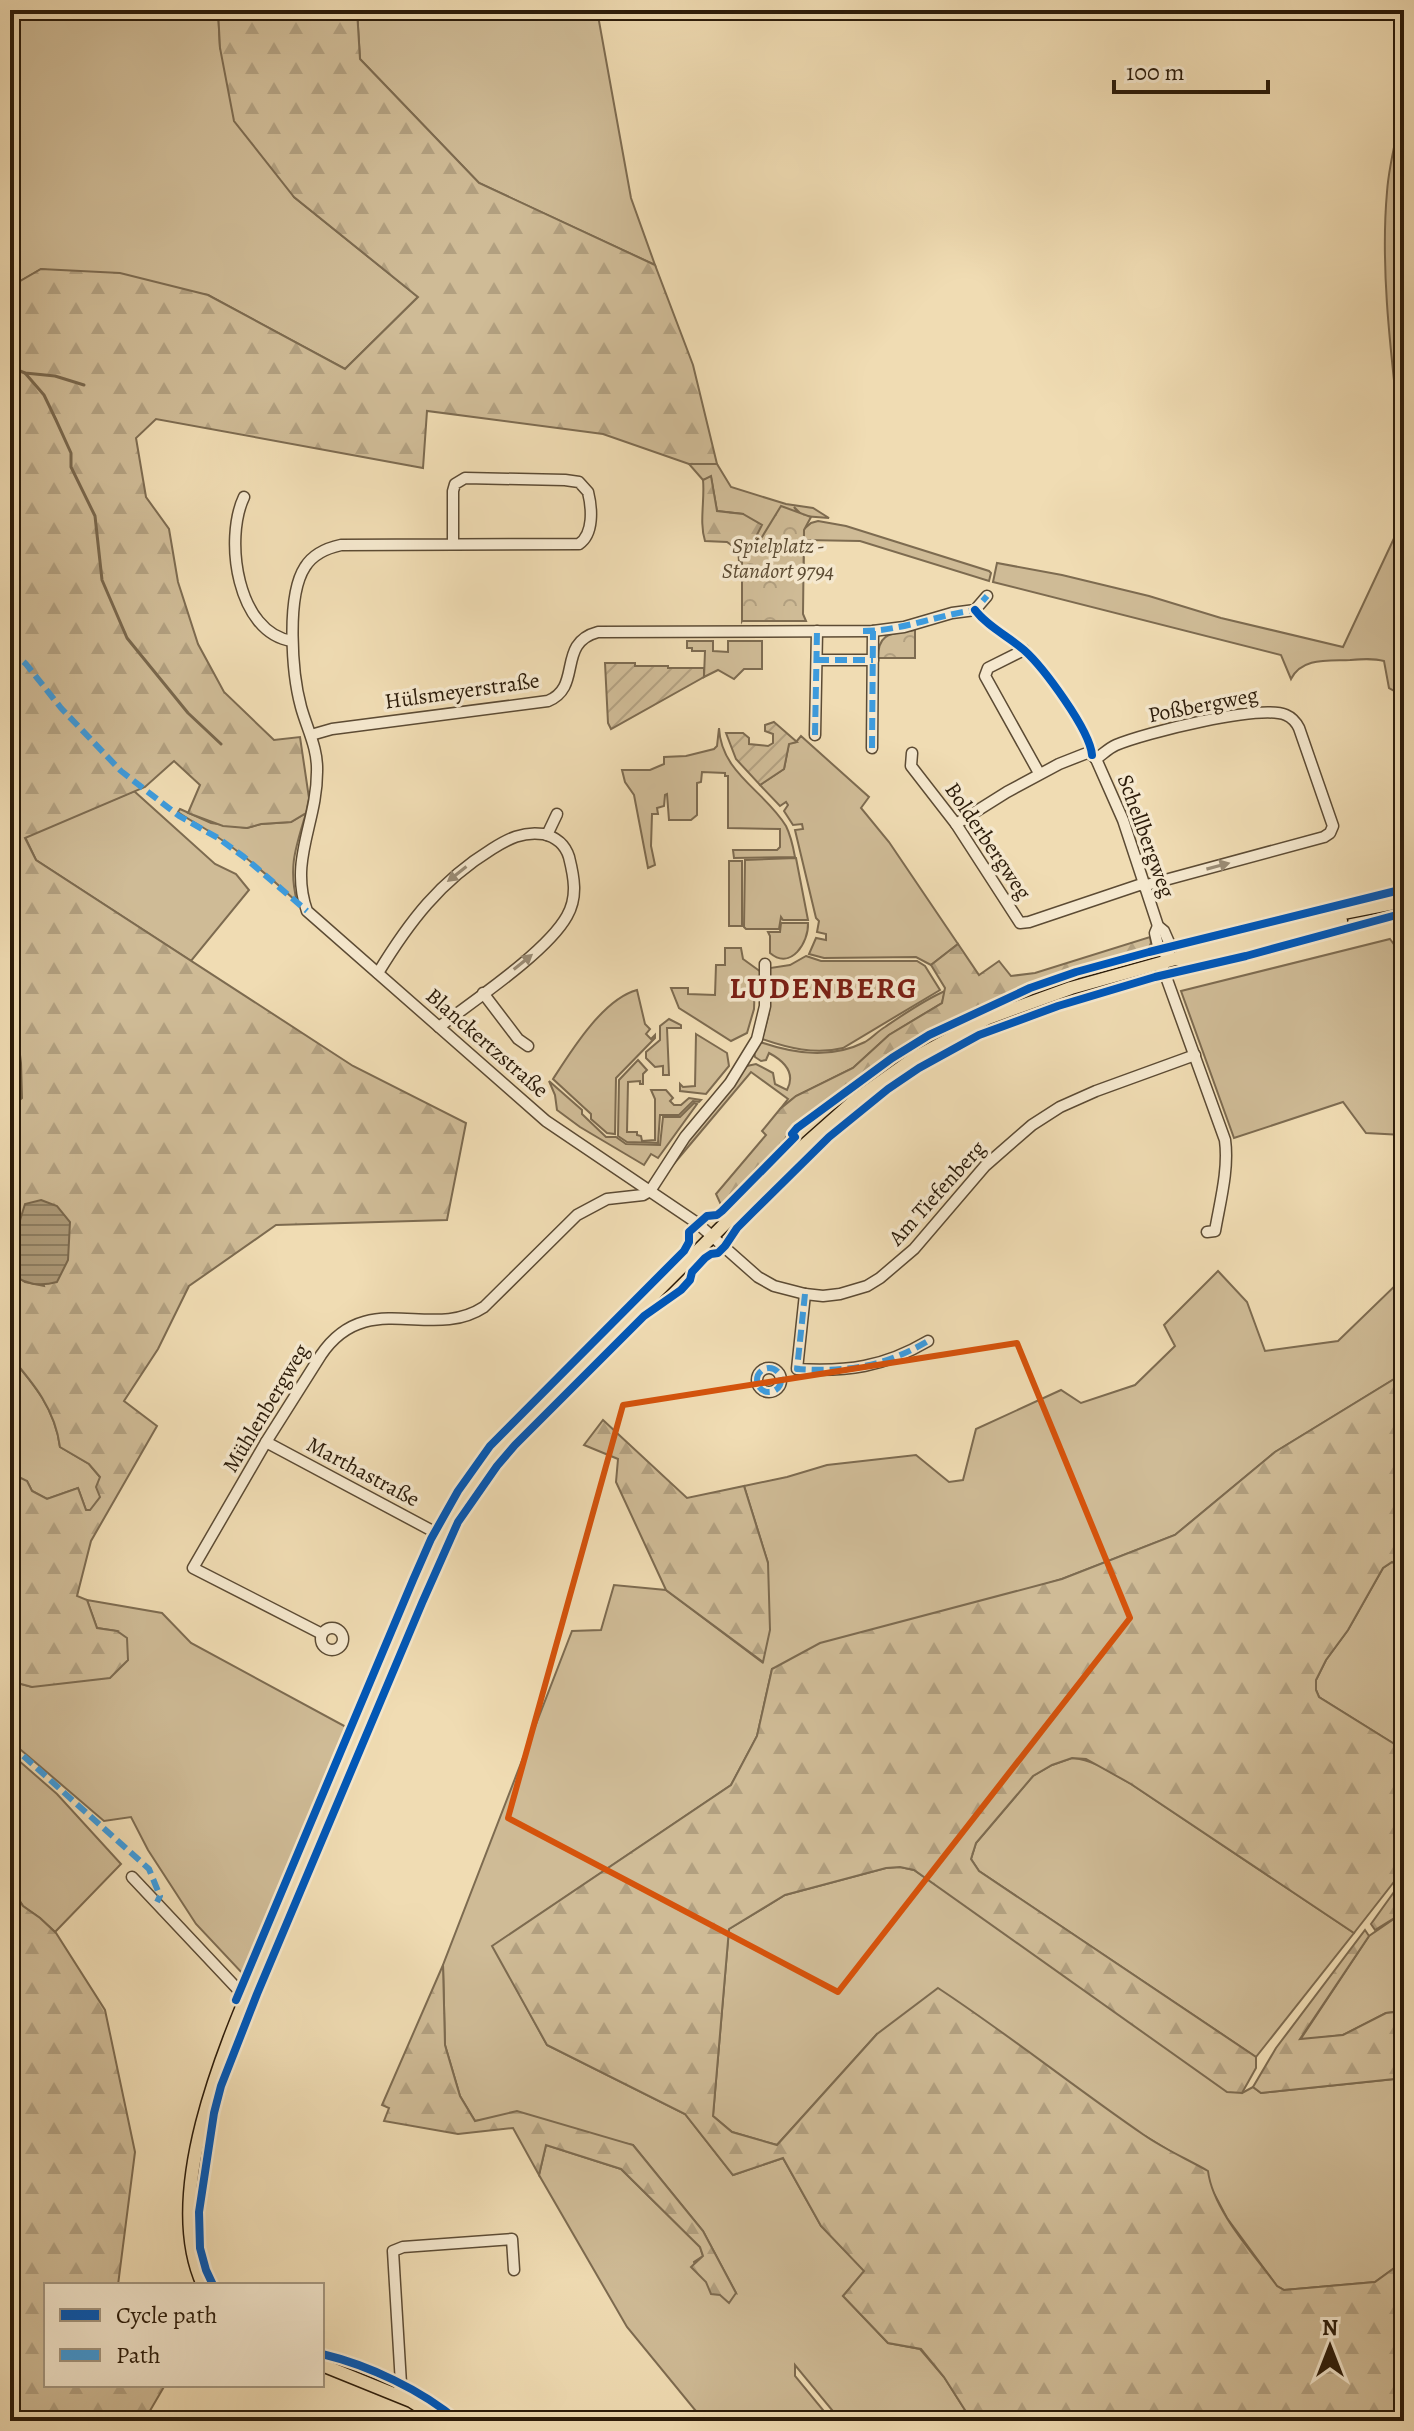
<svg xmlns="http://www.w3.org/2000/svg" width="1414" height="2431" font-family="Alegreya,serif">
<style>
.grass{fill:#cfbb96;stroke:#7d6b50;stroke-width:2}
.forest{fill:url(#forest-firs);stroke:#7d6b50;stroke-width:2}
.park{fill:url(#park-crowns);stroke:#7d6b50;stroke-width:2}
.garden{fill:url(#garden-furrows);stroke:#7d6b50;stroke-width:2}
.water{fill:url(#water-rules);stroke:#79674c;stroke-width:2}
.lines{fill:none;stroke-linecap:round;stroke-linejoin:round}
.stream{stroke:#79674c;stroke-width:3}
.minor-casing{stroke:#5c4b34;stroke-width:13}
.major-casing{stroke:#2b1b09;stroke-width:15}
.minor{stroke:#f5e8ce;stroke-width:10}
.major{stroke:#f0dcb3;stroke-width:12}
.quiet{stroke:#3d9bdd;stroke-width:6;stroke-dasharray:12 6;stroke-linecap:butt}
.cycleway-casing{stroke:#f5e8ce;stroke-width:13}
.cycleway{stroke:#0057b8;stroke-width:8}
.oneway{fill:#9a8c75}
.marked{fill:none;stroke:#d5530c;stroke-width:6;stroke-linejoin:round}
.labels{text-anchor:middle;dominant-baseline:central;stroke-width:7;stroke-linejoin:round;paint-order:stroke}
.park-label{font-size:22px;font-style:italic;fill:#5c4b33;stroke:#f5e8ce}
.street-label{font-size:22px;fill:#2b1b09;stroke:#f5e8ce}
.district-label{font-size:30px;font-weight:bold;letter-spacing:2px;fill:#7a1f14;stroke:#f5e8ce}
</style>
<defs>
<pattern id="forest-firs" width="22" height="20" patternUnits="userSpaceOnUse" patternTransform="scale(2)"><rect width="22" height="20" fill="#cfbb96"/><path d="M5 1l3.5 6h-7zM16 11l3.5 6h-7z" fill="#b2a080"/></pattern>
<pattern id="park-crowns" width="20" height="18" patternUnits="userSpaceOnUse" patternTransform="scale(2)"><rect width="20" height="18" fill="#cfbb96"/><path d="M2 6a3 3 0 1 1 6 0M12 15a3 3 0 1 1 6 0" fill="none" stroke="#b2a080"/></pattern>
<pattern id="garden-furrows" width="10" height="10" patternUnits="userSpaceOnUse" patternTransform="scale(2)"><rect width="10" height="10" fill="#cfbb96"/><path d="M-1 1l2-2M0 10L10 0M9 11l2-2" fill="none" stroke="#b2a080"/></pattern>
<pattern id="water-rules" width="6" height="5" patternUnits="userSpaceOnUse" patternTransform="scale(2)"><rect width="6" height="5" fill="#ad9a79"/><path d="M0 2.5h6" fill="none" stroke="#8d7d61"/></pattern>
</defs>
<rect width="100%" height="100%" fill="#f0dcb3"/>
<filter id="stains"><feTurbulence type="fractalNoise" baseFrequency=".0025" numOctaves="4"/><feColorMatrix values="0 0 0 0 .2 0 0 0 0 .09 0 0 0 0 .02 0 0 0 .5 -.17"/></filter>
<radialGradient id="worn" r=".72"><stop offset=".6" stop-color="#630" stop-opacity="0"/><stop offset="1" stop-color="#630" stop-opacity=".3"/></radialGradient>
<!-- grass -->
<g class="grass">
<path d="M10,10H218L220,48L294,197L418,297L345,369L208,295L41,269L10,287Z"/>
<path d="M357,10H597L631,198L655,265L479,183L360,59Z"/>
<path d="M1404,102V472C1395,382 1379,281 1387,192C1389,162 1398,131 1404,102Z"/>
<path d="M689,464H717L731,487L786,504L813,508L829,518L803,516L794,507L801,517L742,621L743,514L717,511L711,477L703,480Z"/>
<path d="M1404,517V729L1396,692L1389,688L1384,661C1373,658 1362,659 1350,660C1329,661 1302,657 1291,679L1281,655L993,582L997,563L1062,575L1149,596L1221,618L1343,647Z"/>
<path d="M818,521L846,526L989,571L991,573L989,581L860,541L804,540L803,580L804,529L811,523Z"/>
<path d="M687,641H713V651L728,652V641H762V669H744L734,679L718,670L704,677L705,651H692V648H687Z"/>
<path d="M719,728C721,773 765,791 786,826C791,836 793,846 795,857L734,858L733,850H777L780,847V829L728,828V776H725V773L702,772L701,782L697,783V815L691,820H669L667,794L665,795L664,806L657,808L658,814H652L651,846L655,865L648,868L634,795L625,782L622,770H650L664,764V757L686,756L714,749L717,746Z"/>
<path d="M801,736L869,797L861,808L889,842L958,944L931,965L916,957L824,958L809,954L816,938L826,940V934L817,932L819,921L816,918L795,830L803,829L802,824L793,825L784,811L788,805L786,802L780,806L760,785L784,769L789,743L796,742Z"/>
<path d="M134,791L215,864L236,874L249,890L191,961L36,860L25,837Z"/>
<path d="M180,809L211,823L247,828L261,824L291,822L306,813C296,847 288,866 297,902C271,878 245,855 216,836C204,827 190,821 178,812Z"/>
<path d="M796,858L808,920H783L781,917L779,929H746L744,927L745,860Z"/>
<rect x="729" y="861" width="13" height="65"/>
<path d="M781,923H808C809,942 791,971 770,953V936L768,932H780Z"/>
<path d="M1390,939L1404,958V1138L1403,1135L1366,1133L1343,1102L1234,1138L1181,991Z"/>
<path d="M725,948H741L743,959L761,972L762,983L755,982L754,1009L747,1033L731,1041L679,1008L671,988H688V994L715,995L716,965H725Z"/>
<path d="M1146,955L1139,959C1055,983 988,1007 913,1052C885,1068 860,1090 832,1107C910,1042 1000,995 1098,968C1114,963 1130,958 1146,955Z"/>
<path d="M806,956L821,961H917L925,966L940,990L843,1048C815,1055 788,1048 762,1039L769,1013L770,968L790,965Z"/>
<path d="M1151,976C1093,993 1031,1007 977,1034C885,1079 814,1149 742,1219L740,1217C804,1153 869,1087 950,1043C990,1022 1032,1008 1075,995C1097,989 1129,975 1151,976Z"/>
<path d="M637,990L645,1024L650,1029L646,1034L651,1039L655,1035V1038L616,1078L615,1134L607,1133L591,1119V1114L553,1079C571,1051 603,999 637,990Z"/>
<path d="M945,991L942,1003L889,1035L853,1068L796,1096L780,1109L788,1099L751,1072L672,1166L692,1135L747,1066L756,1064L773,1073L775,1084L787,1090C796,1073 784,1061 769,1053L766,1060L761,1061L755,1057L754,1052L760,1042C795,1054 831,1059 865,1042C872,1038 878,1031 885,1027C904,1014 924,1000 945,991Z"/>
<path d="M669,1019L681,1025V1028H667L669,1075H663V1066L655,1067L646,1058V1052L660,1040V1026Z"/>
<path d="M696,1034L727,1053L729,1066L706,1094L680,1091V1084L683,1087L695,1086Z"/>
<path d="M638,1060L647,1070L643,1074V1084H640V1081L628,1082L627,1132H637V1135L641,1136L642,1141L655,1140V1099L651,1090H666L673,1098L670,1101L674,1105H681L689,1098L701,1100L699,1102L693,1101L679,1115H660L658,1143L627,1142L618,1136L619,1080Z"/>
<path d="M549,1081L582,1110V1114L606,1137H616L626,1144L660,1145L663,1117H680L694,1103L697,1104L658,1158L651,1154L644,1165L580,1127L557,1110L555,1095Z"/>
<path d="M1218,1271L1247,1302L1265,1351L1338,1341L1404,1277V1373L1275,1452L1175,1535L1062,1579L772,1669L757,1736L731,1785L493,1946L547,2045L685,2114L733,2175L783,2158L821,2226L865,2271L843,2296L888,2343L920,2349L944,2377L972,2421H841L795,2365V2376L832,2421H704L627,2327L539,2175L546,2145L621,2169L700,2247L703,2256L694,2262C702,2286 714,2285 736,2293L703,2231L633,2145L491,2119L475,2121L460,2096L445,2045L443,1965L572,1631L601,1630L614,1585L666,1590L762,1662L768,1563L744,1486L787,1477L827,1465L916,1455L949,1482L963,1480L976,1429L1061,1390L1081,1403L1135,1385L1175,1346L1164,1325Z"/>
<path d="M10,1356C34,1384 55,1409 60,1447L89,1464L100,1477L101,1497L91,1510H86L78,1488L47,1499L32,1491L27,1481L16,1483L10,1491Z"/>
<path d="M1392,1562L1404,1569V1750L1319,1697L1316,1690V1680L1326,1660L1348,1630L1383,1568Z"/>
<path d="M87,1600L162,1613L191,1643L348,1728L243,1974L196,1924L148,1850L131,1817L104,1821L14,1744L10,1748V1681L32,1687L117,1631L97,1628Z"/>
<path d="M10,1753L57,1794L121,1864L55,1932L40,1918L23,1906L10,1886Z"/>
<path d="M1072,1758C1095,1760 1112,1773 1131,1784L1354,1933L1256,2057L979,1871L971,1859L976,1843L1033,1776L1052,1765Z"/>
<path d="M900,1867L914,1870L1242,2093L1253,2087L1261,2093L1404,2078V2261L1375,2282L1284,2290L1277,2286L1227,2218L1200,2167L1183,2159L1145,2136L877,2034L777,2145L732,2132L713,2116L729,1929L785,1895L886,1868Z"/>
<path d="M1404,1912V2011L1386,2013L1343,2035L1300,2040L1369,1936Z"/>
</g>
<!-- forest -->
<g class="forest">
<path d="M218,10H357L360,59L479,183L655,265L693,365L717,464H689L603,434L427,411L423,468L156,419L136,438L146,497L169,529L178,582L198,644L224,692L274,740L300,737L309,798L306,813L291,822L261,824L247,828L223,826L188,813L200,785L174,761L145,787L25,838L36,860L353,1066L466,1123L447,1220L276,1225L189,1286L158,1349L124,1401L157,1426L91,1541L77,1596L87,1600L97,1628L117,1631L127,1638L128,1660L110,1678L32,1687L10,1681V1491L21,1478L27,1481L32,1491L47,1499L78,1488L86,1510H90L100,1497L96,1487L100,1477L89,1464L60,1447C55,1409 34,1384 10,1356V1272L25,1282L44,1286L23,1214L10,1253V1108L22,1098L21,1063L13,997L10,995V463L14,459L13,435L10,432V287L41,269L120,273L208,295L345,369L418,297L294,197L234,121L220,48Z"/>
<path d="M711,476L717,511L743,514L762,525L742,564L739,561L738,550L727,542L705,541C699,522 705,500 703,480Z"/>
<path d="M1150,937L1151,943L1148,950C1068,971 990,995 919,1039C883,1060 851,1086 819,1111L801,1121L792,1129L773,1156L722,1207L716,1194L766,1135L762,1131L780,1109L796,1096L853,1068L889,1035L942,1003L945,988L931,965L958,944L979,975L999,961L1011,976L1035,973Z"/>
<path d="M1404,1373V1569L1392,1562L1383,1568L1348,1630L1326,1660L1316,1680V1690L1319,1697L1404,1750V1869L1354,1933L1131,1784L1086,1759L1072,1758L1052,1765L1033,1776L976,1843L971,1859L979,1871L1256,2057V2068L1242,2093L1227,2092L914,1870L900,1867L886,1868L785,1895L729,1929L713,2116L732,2132L777,2145L877,2034L938,1988C1008,2034 1074,2087 1144,2135C1164,2149 1187,2159 1208,2171C1213,2211 1254,2254 1277,2286L1284,2290L1375,2282L1404,2261V2421H972L944,2377L921,2349L888,2343L843,2296L864,2271L821,2226L783,2158L733,2175L685,2114L547,2045L492,1946L731,1785L757,1736L772,1669L820,1643L1062,1579L1175,1535L1275,1452Z"/>
<path d="M603,1420L687,1498L744,1486L768,1563L770,1630L763,1662L666,1590L616,1482L618,1459L584,1445Z"/>
<path d="M1404,1878V1912L1375,1930L1371,1924Z"/>
<path d="M10,1886L23,1906L40,1918L56,1933L105,2010L135,2152L118,2285H46V2385H165L144,2421H10Z"/>
<path d="M1365,1930L1369,1936L1300,2039L1343,2035L1386,2013L1404,2011V2078L1261,2093L1253,2087L1276,2048Z"/>
<path d="M443,1965L445,2045L460,2096L475,2121L517,2111L633,2145L703,2231L736,2293L729,2303L720,2295L711,2294L706,2282L691,2267L703,2256L700,2247L621,2169L546,2145L539,2175L513,2128L458,2134L384,2121L389,2108L382,2105Z"/>
</g>
<!-- park -->
<g class="park">
<path d="M781,506L811,517L804,530L803,614L806,621H742V549L762,537Z"/>
<path d="M915,630V658H878C878,631 893,634 915,630Z"/>
</g>
<!-- garden -->
<g class="garden">
<path d="M605,663H635V666H668V668H704V677L611,729L608,723Z"/>
<path d="M774,722L797,742L789,744L784,769L760,785L736,759L726,733H743L749,738V744L768,746L773,743V734L765,731V725Z"/>
</g>
<!-- water -->
<path class="water" d="M41,1200L57,1206L70,1222L68,1260L57,1282C39,1287 23,1284 10,1272V1253L25,1204Z"/>
<g class="lines">
<!-- stream -->
<g class="stream">
<path d="M10,367L25,373L55,376L84,385"/>
<path d="M25,373L44,395L56,420L71,453V467L95,516L102,580L127,638L188,713L221,744"/>
</g>
<!-- minor casing -->
<g class="minor-casing">
<g id="minor">
<path d="M244,497C224,539 237,633 292,641"/>
<path d="M453,544V491L455,484L465,478L565,480L579,482L588,492C592,508 594,534 579,544L341,545C327,548 313,554 305,567C286,596 292,674 301,707C307,729 318,748 317,772C317,823 289,860 307,911L546,1121L697,1223L758,1277L774,1286L805,1294L823,1296L840,1294L867,1286L880,1278L914,1249L985,1166L1032,1125L1060,1107L1096,1091L1195,1055"/>
<path d="M1024,650L988,668L985,676L1039,773"/>
<path d="M817,660H873"/>
<path d="M311,735L332,729L548,701C583,687 556,643 598,632L873,631L904,627L952,613L975,610L987,596"/>
<path d="M815,735L817,631"/>
<path d="M872,748L873,631"/>
<path d="M912,753L911,766L956,824L1020,923L1029,922L1142,884"/>
<path d="M1096,759C1103,754 1109,748 1116,745C1144,733 1260,704 1286,715C1293,718 1296,722 1299,728L1333,826L1330,833L1324,837L1143,886"/>
<path d="M1096,759L1123,820L1158,926L1164,931L1171,947L1168,955L1169,961"/>
<path d="M956,824L1007,792L1059,764L1087,753L1092,755L1096,759"/>
<path d="M547,835L557,814"/>
<path d="M1158,926L1155,933L1159,950L1168,955"/>
<path d="M1161,963L1225,1140C1229,1169 1220,1202 1215,1231L1207,1232"/>
<path d="M378,973C409,922 440,881 492,849C508,839 523,831 543,834C556,837 565,844 569,857C574,877 578,897 567,916C547,952 473,1001 439,1027"/>
<path d="M483,993L518,1039L528,1046"/>
<path d="M805,1294L797,1369C847,1372 884,1367 928,1341"/>
<circle cx="769" cy="1380" r="12"/>
<path d="M266,1442L442,1536"/>
<circle cx="332" cy="1639" r="11"/>
<path d="M322,1634L193,1568L266,1442L321,1355C367,1287 431,1342 484,1307L577,1215L607,1199L643,1195L650,1191L685,1137L730,1083L757,1039L765,1006V964"/>
<path d="M132,1877L245,1997"/>
<path d="M397,2395L401,2384L393,2251L403,2247L512,2239L514,2270"/>
</g>
</g>
<!-- major casing -->
<g class="major-casing">
<g id="major">
<path d="M1176,959L1194,960L1341,921"/>
<path d="M203,2285C161,2193 225,2046 262,1959C280,1916 298,1873 316,1830C354,1738 391,1646 432,1556C453,1513 479,1475 510,1438L801,1148L854,1101L916,1057L988,1018L1071,988L1175,959L1193,949L1222,941L1328,916L1404,901"/>
<path d="M322,2365L411,2401L442,2421"/>
</g>
</g>
<!-- minor -->
<use href="#minor" class="minor"/>
<!-- major -->
<use href="#major" class="major"/>
<!-- quiet -->
<g class="quiet">
<path d="M863,631C901,631 938,615 975,610L987,596"/>
<path d="M10,650L26,664L61,708L121,771L179,816L218,838L244,857L307,911"/>
<path d="M817,660H873"/>
<path d="M815,735L817,631"/>
<path d="M872,748L873,631"/>
<path d="M805,1294L797,1369C847,1372 884,1367 928,1341"/>
<circle cx="769" cy="1380" r="12"/>
<path d="M10,1744L149,1869L160,1896L157,1902"/>
</g>
<!-- cycleway casing -->
<g class="cycleway-casing">
<g id="cycleway">
<path d="M975,610C988,627 1008,636 1024,650C1043,667 1090,730 1092,755"/>
<path d="M236,2000L413,1580L431,1539L458,1491L490,1446L684,1251L689,1242V1232L707,1216L717,1215L722,1211L795,1137L792,1134L797,1128L892,1058L929,1035L1030,988L1076,972L1149,952L1404,889"/>
<path d="M213,2285L206,2270L200,2248L199,2212L214,2113L221,2086L257,1994L422,1603L458,1522L497,1466L515,1445L644,1316L681,1290L690,1280L692,1272L705,1258L711,1254L718,1253L725,1246L737,1228L753,1212L829,1137L888,1089L919,1068L979,1035L1058,1006L1155,977L1246,956L1404,913"/>
<path d="M322,2354C368,2365 422,2390 458,2421"/>
</g>
</g>
<!-- cycleway -->
<use href="#cycleway" class="cycleway"/>
</g>
<!-- one-way arrows -->
<defs><path id="oneway-solid" d="M-6-.8H1V-3.2L6.5 0L1 3.2V.8H-6Z" transform="scale(2)"/></defs>
<g class="oneway">
<use href="#oneway-solid" transform="translate(1218 866) rotate(-15)"/>
<use href="#oneway-solid" transform="translate(457 874) rotate(142)"/>
<use href="#oneway-solid" transform="translate(523 962) rotate(-39)"/>
</g>
<!-- marked area -->
<path class="marked" d="M1017,1343L1130,1618L838,1992L508,1818L623,1405Z"/>
<g class="labels">
<!-- park labels -->
<g class="park-label">
<text x="778" y="546">Spielplatz -<tspan x="778" dy="25">Standort 9794</tspan></text>
</g>
<!-- street labels -->
<g class="street-label">
<text transform="translate(462 691) rotate(-8)">Hülsmeyerstraße</text>
<text transform="translate(1203 705) rotate(-11)">Poßbergweg</text>
<text transform="translate(1146 836) rotate(70)">Schellbergweg</text>
<text transform="translate(988 841) rotate(56)">Bolderbergweg</text>
<text transform="translate(487 1043) rotate(41)">Blanckertzstraße</text>
<text transform="translate(937 1193) rotate(-48)">Am Tiefenberg</text>
<text transform="translate(266 1408) rotate(-59)">Mühlenbergweg</text>
<text transform="translate(363 1472) rotate(28)">Marthastraße</text>
</g>
<!-- district labels -->
<g class="district-label">
<text x="824" y="988">LUDENBERG</text>
</g>
</g>
<!-- margin -->
<rect width="1414" height="2431" fill="none" stroke="#f0dcb3" stroke-width="40"/>
<rect x="12" y="12" width="1390" height="2407" fill="none" stroke="#2b1b09" stroke-width="4"/>
<rect x="20" y="20" width="1374" height="2391" fill="none" stroke="#2b1b09" stroke-width="2"/>
<!-- legend -->
<rect x="44" y="2283" width="280" height="104" fill="#f5e8ce" stroke="#a4967f" stroke-width="2"/>
<rect x="60" y="2309" width="40" height="12" fill="#0057b8" stroke="#a4967f" stroke-width="2"/>
<text x="116" y="2323" font-size="24" fill="#2b1b09">Cycle path</text>
<rect x="60" y="2349" width="40" height="12" fill="#3d9bdd" stroke="#a4967f" stroke-width="2"/>
<text x="116" y="2363" font-size="24" fill="#2b1b09">Path</text>
<!-- north arrow -->
<g transform="translate(1330 2347)" stroke="#f5e8ce" stroke-width="6" paint-order="stroke">
<path d="M0-6L14 30L0 20L-14 30Z" fill="#2b1b09"/>
<text y="-12" font-size="22" font-weight="bold" text-anchor="middle" fill="#2b1b09">N</text>
</g>
<!-- scale -->
<path d="M1114 80v12h154v-12" fill="none" stroke="#2b1b09" stroke-width="4"/>
<text x="1126" y="80" font-size="24" fill="#2b1b09" stroke="#f5e8ce" stroke-width="6" paint-order="stroke">100 m</text>
<rect width="100%" height="100%" filter="url(#stains)"/>
<rect width="100%" height="100%" fill="url(#worn)"/>
</svg>
